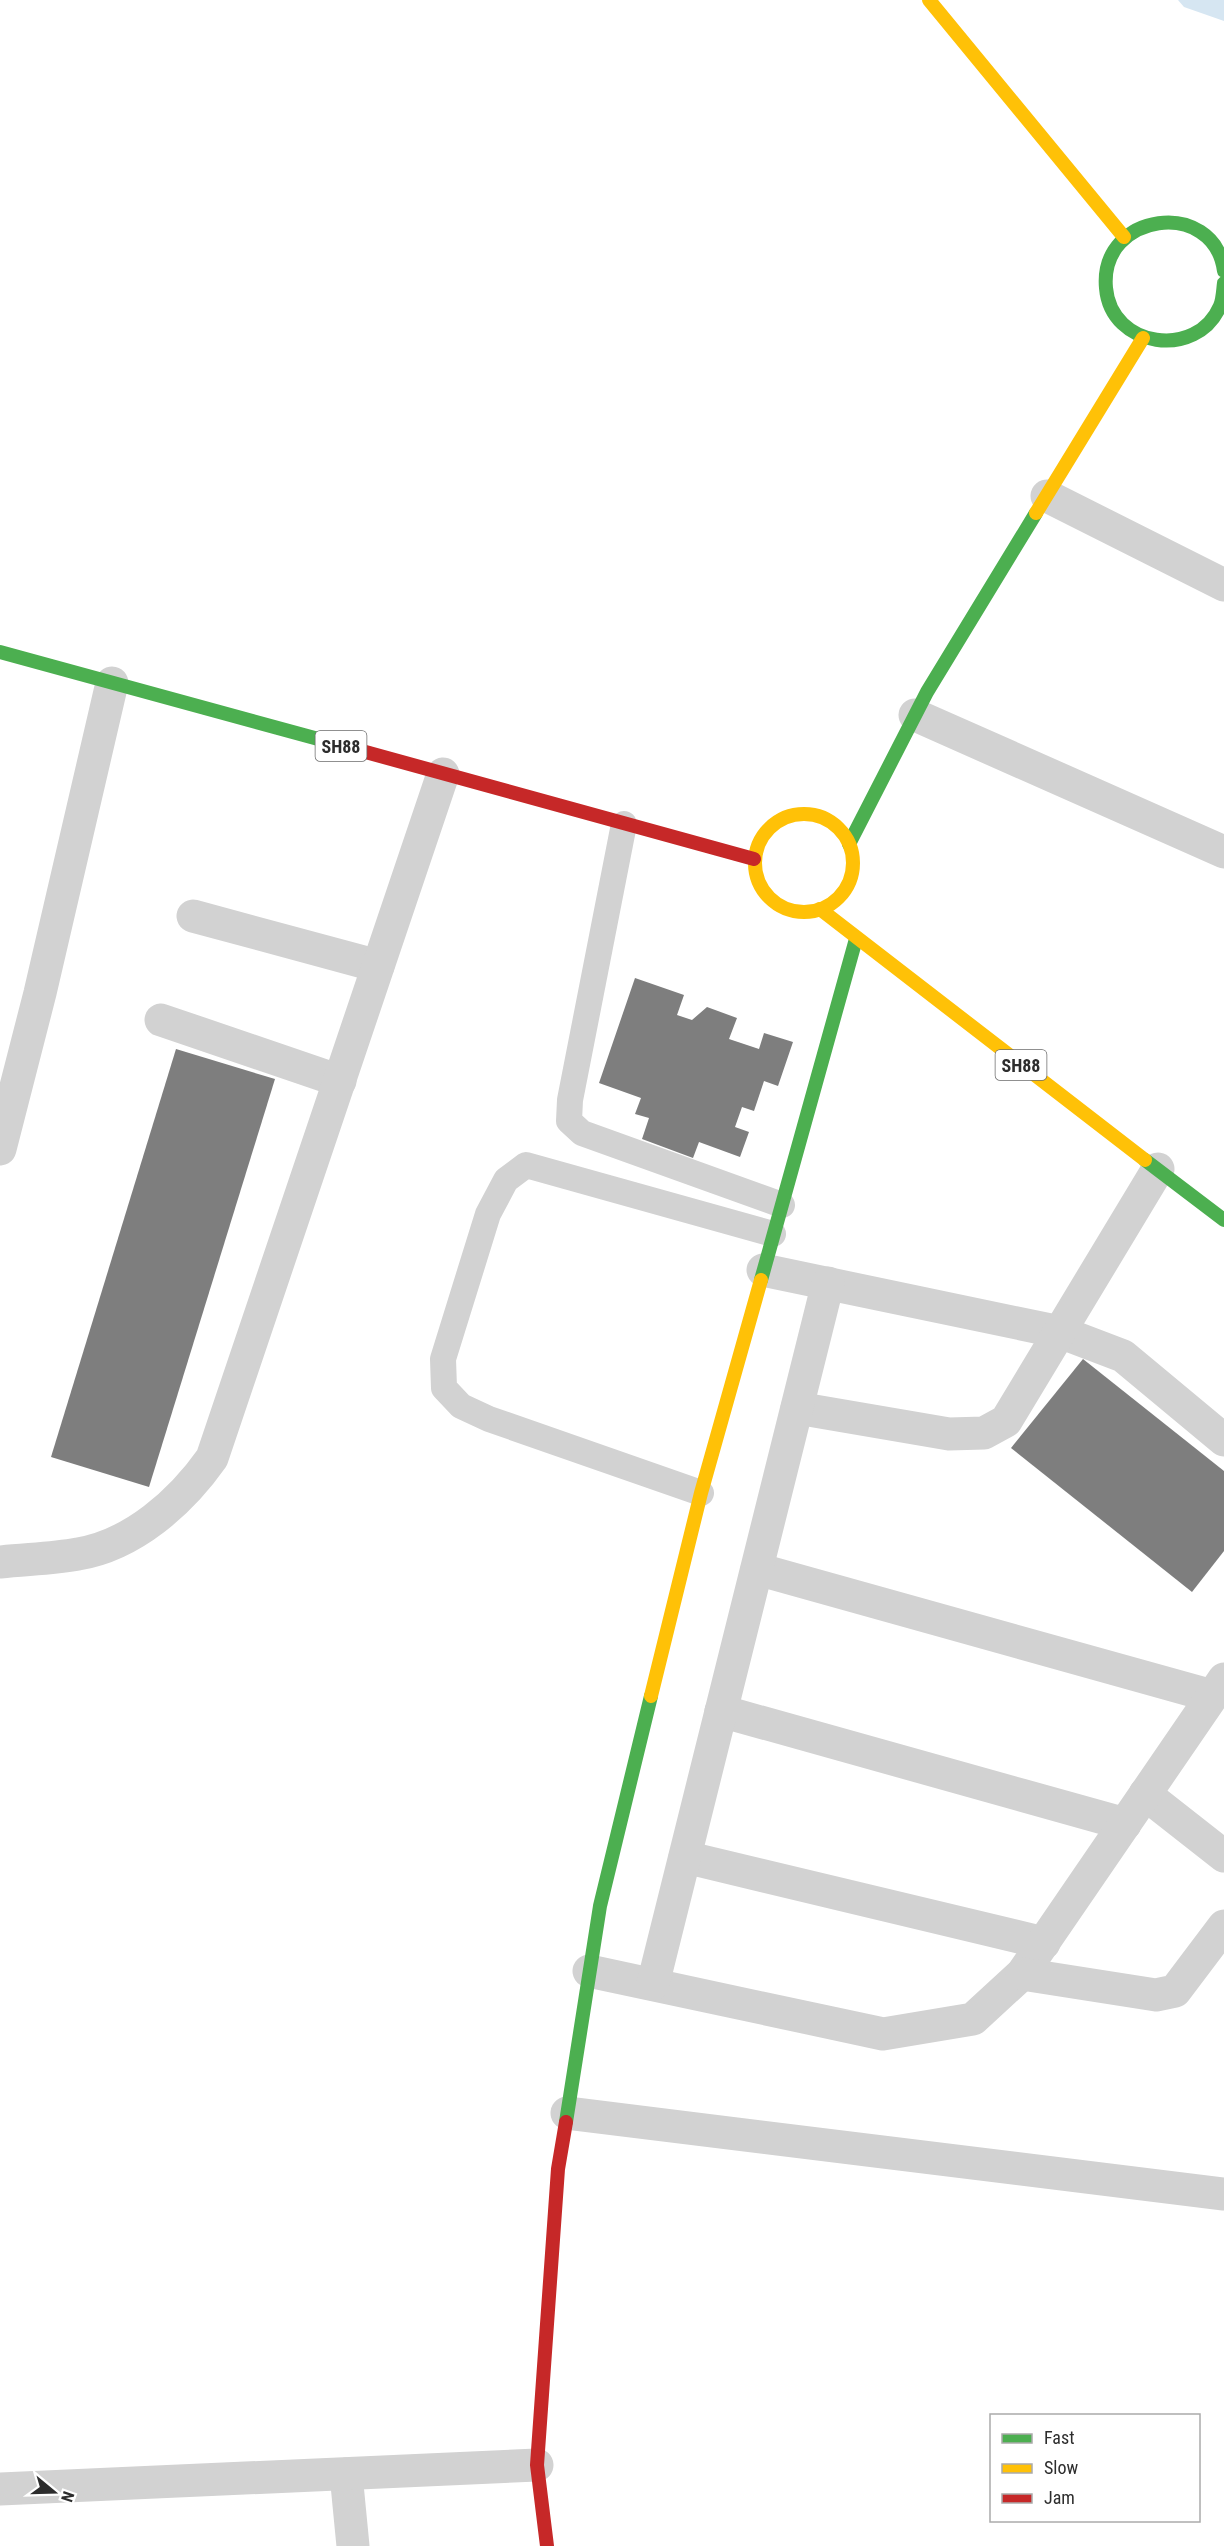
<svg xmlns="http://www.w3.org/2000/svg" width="1224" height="2546" font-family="'Roboto Condensed',sans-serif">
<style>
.water{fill:#d6e6f2}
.building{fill:#7e7e7e}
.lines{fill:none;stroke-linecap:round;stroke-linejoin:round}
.lane{stroke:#d2d2d2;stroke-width:26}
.street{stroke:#d2d2d2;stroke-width:33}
.fast{stroke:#4caf50;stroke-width:14}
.slow{stroke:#ffc107;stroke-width:14}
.jam{stroke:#c62828;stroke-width:14}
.labels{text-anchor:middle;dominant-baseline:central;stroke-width:6;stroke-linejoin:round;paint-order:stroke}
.shield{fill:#fff;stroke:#6c6c6c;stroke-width:1.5}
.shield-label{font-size:18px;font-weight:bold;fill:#2d2d2d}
</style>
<rect width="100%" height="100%" fill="#fff"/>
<!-- water -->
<path class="water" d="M1178,0H1224V21L1184,7Z"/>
<!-- building -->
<g class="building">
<path d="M635,978L684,995L677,1015L692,1020L707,1007L737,1018L729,1039L759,1049L764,1033L793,1042L778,1086L764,1081L754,1111L742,1107L735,1127L749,1132L740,1157L699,1142L693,1158L642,1139L649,1118L635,1114L641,1098L599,1083Z"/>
<path d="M176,1049L275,1079L149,1487L51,1457Z"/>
<path d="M1083,1359L1224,1471V1551L1192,1592L1011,1448Z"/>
</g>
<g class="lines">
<!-- lane -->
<g class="lane">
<path d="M624,824L570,1100L569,1121L582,1133L782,1205"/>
<path d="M701,1493L489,1419L461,1406L444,1388L443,1359L488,1214L506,1180L526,1165L773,1234"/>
</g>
<!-- street -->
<g class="street">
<path d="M1047,496L1224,585"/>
<path d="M915,715L1224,852"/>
<path d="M193,916L378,966"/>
<path d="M161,1020L340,1081"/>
<path d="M0,1149L40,993L112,683"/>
<path d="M763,1270L1060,1332L1123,1356L1224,1440"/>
<path d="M797,1408L949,1434L984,1433L1006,1421L1158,1169"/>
<path d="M0,1562C26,1559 52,1559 78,1554C133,1545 181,1502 212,1458L443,774"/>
<path d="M757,1569L1212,1696"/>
<path d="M721,1711L1125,1824"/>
<path d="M1145,1794L1224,1856"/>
<path d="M685,1857L1044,1943"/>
<path d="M589,1971L883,2034L973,2019L1022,1974L1224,1679"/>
<path d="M1022,1974L1156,1995L1175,1991L1224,1926"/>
<path d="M653,1984L828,1283"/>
<path d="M567,2113L1224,2194"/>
<path d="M346,2474L353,2546"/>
<path d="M0,2489L537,2465"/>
</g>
<!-- fast -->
<g class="fast">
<path d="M1224,271C1214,197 1099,212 1106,288C1111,348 1197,360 1220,306C1223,299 1223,290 1224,283"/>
<path d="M0,652L322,740"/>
<path d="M849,844L927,692L1036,513"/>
<path d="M1145,1160L1224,1220"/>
<path d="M761,1280L856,939"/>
<path d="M566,2122L600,1906L651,1696"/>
</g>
<!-- slow -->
<g class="slow">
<path d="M929,0L1124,237"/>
<path d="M1036,513L1143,338"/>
<circle cx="804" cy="863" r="49"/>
<path d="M820,909L1145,1160"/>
<path d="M651,1696L701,1493L761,1280"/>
</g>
<!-- jam -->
<g class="jam">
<path d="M322,740L754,859"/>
<path d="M547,2546L537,2465L558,2169L566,2122"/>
</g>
</g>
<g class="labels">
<!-- shield labels -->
<g class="shield">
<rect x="315.5" y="731" width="51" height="30" rx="4.5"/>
<rect x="995.5" y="1050" width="51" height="30" rx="4.5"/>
</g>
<g class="shield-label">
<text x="341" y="746">SH88</text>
<text x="1021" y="1065">SH88</text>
</g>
</g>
<!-- legend -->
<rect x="990" y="2414" width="210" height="108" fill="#ffffff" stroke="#ababab" stroke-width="1.5"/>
<rect x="1002" y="2434" width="30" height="9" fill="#4caf50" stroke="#ababab" stroke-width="1.5"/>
<text x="1044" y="2444" font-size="18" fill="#2d2d2d">Fast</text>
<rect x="1002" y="2464" width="30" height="9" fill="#ffc107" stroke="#ababab" stroke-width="1.5"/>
<text x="1044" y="2474" font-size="18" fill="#2d2d2d">Slow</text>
<rect x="1002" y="2494" width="30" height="9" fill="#c62828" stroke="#ababab" stroke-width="1.5"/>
<text x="1044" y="2504" font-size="18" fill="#2d2d2d">Jam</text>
<!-- north arrow -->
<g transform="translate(54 2492) rotate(109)" stroke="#ffffff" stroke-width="4.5" paint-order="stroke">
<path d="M0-4.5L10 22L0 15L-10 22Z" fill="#2d2d2d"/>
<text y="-9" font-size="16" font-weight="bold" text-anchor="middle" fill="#2d2d2d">N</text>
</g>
</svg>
